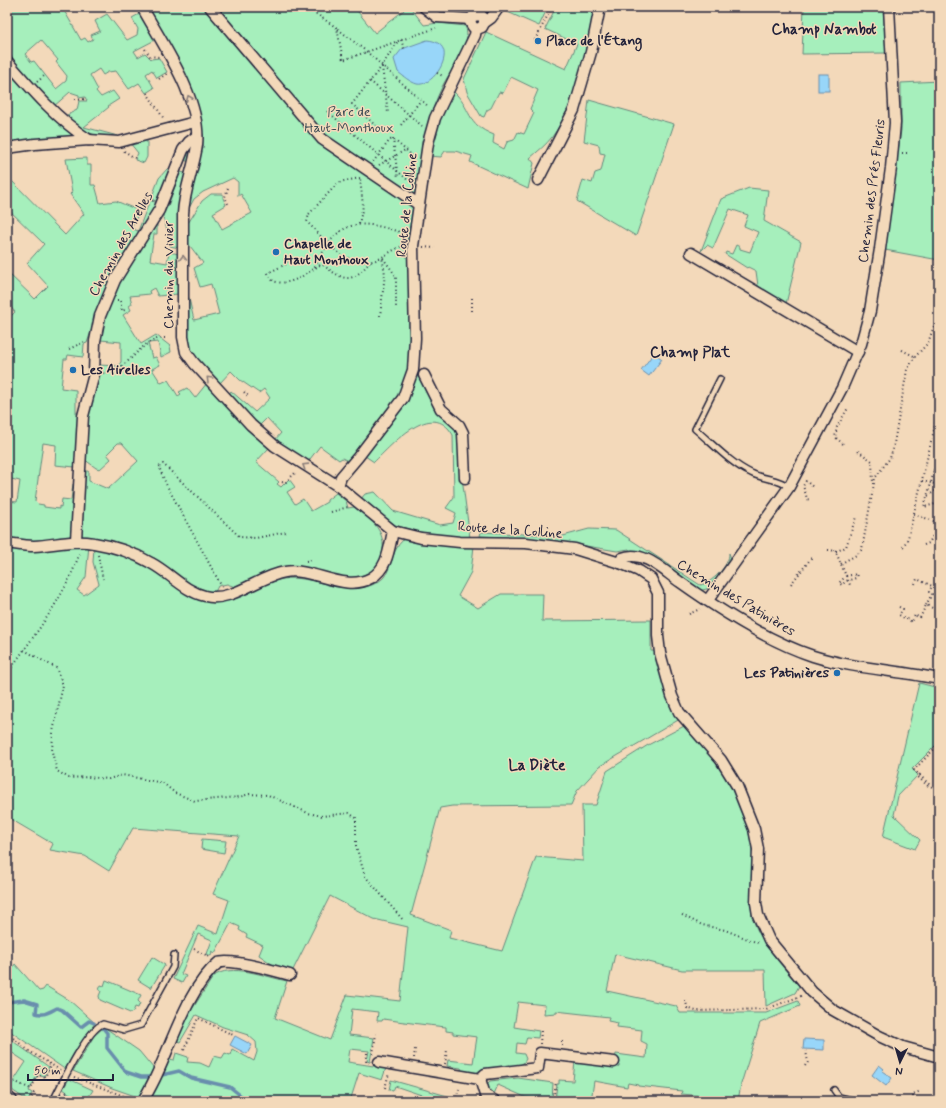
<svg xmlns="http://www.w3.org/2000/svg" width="946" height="1108" font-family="Mynerve,sans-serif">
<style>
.green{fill:#a6efbc;stroke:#64887c;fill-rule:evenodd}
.water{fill:#98d6f9;stroke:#698ead}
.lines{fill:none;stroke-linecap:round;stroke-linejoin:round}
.stream{stroke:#698ead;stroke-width:3.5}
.lane-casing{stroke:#22223b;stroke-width:8}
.street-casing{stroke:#22223b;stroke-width:13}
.secondary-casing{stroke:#22223b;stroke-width:17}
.path{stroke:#22223b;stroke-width:2;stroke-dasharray:1 3;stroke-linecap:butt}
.lane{stroke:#f3d9ba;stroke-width:5}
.street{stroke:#f3d9ba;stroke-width:10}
.secondary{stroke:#f3d9ba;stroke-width:14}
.oneway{stroke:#8a7e7a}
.poi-dot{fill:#1f6fb2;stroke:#f3d9ba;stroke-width:1.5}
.labels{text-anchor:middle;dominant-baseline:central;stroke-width:3;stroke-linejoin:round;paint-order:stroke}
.poi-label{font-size:14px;font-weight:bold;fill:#22223b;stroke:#f3d9ba;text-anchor:start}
.park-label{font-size:14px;fill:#3c4b55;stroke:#f3d9ba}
.street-label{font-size:14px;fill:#22223b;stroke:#f3d9ba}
.neighbourhood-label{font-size:15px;font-weight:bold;fill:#22223b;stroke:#f3d9ba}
</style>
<rect width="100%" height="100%" fill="#f3d9ba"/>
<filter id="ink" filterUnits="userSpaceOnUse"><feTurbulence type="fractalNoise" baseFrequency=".025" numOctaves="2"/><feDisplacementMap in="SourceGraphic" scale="8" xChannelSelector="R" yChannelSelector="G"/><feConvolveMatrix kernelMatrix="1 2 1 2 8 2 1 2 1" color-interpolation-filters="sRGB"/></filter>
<g filter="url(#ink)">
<!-- green -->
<g class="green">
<path d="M7,7H62L81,40L85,38L88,42L93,39L91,35L100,31L95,21L107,14L127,40L137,35L138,29L132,18L141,13L155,40L134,51L138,57L145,53L151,59L159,58L167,72L157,78L152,70L146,74L154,88L146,93L139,83L129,89L116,71L108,72L103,75L99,69L90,75L98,90L96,91L101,97L113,91L119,99L108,106L109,107L84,127L118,136L115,138C92,137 82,130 63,117L77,110L79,101H87L85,97L79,98V95L70,92L53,107L30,83L7,55ZM41,40L58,60L56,62L67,76L66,81L56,89L34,61L31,62L25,54Z"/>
<path d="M146,7H354L375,33L404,10L402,7H410L424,25L438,23L465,26C474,42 449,72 442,87C419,134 417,189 408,240L404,243V248L409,251L411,346L408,368L400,391L410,394L415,376L419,372L455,424L461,443L463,485L470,538L422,533L395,525L360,500L365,494L375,492L393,511L440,525L453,523L456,513L446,508L454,497L453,435C432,398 392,445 374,462L359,452L348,461L342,458L339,460L320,446L307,463L274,441L281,433L267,418L258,427L229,394L231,391L255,412L270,398L264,389L259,393L240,380L231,371L220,383L216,382C206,371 194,361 189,347C183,330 187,307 187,290L194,320L219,314L211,284L200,287L194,268L203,263L187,242V225L202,201L211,194H223V198L226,205L213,213L222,229L252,213L241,194L238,196V182L233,178L203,192L194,199L188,210V199L203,147V135L196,105Z"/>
<path d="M505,7H548L539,26L503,10Z"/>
<path d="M556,7H594L593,18C584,57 576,104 552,137C546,145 537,152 530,158L534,163L528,189L470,162L472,156L455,151H445L441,157L429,156L441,116L453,91C472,108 465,124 494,135L493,143L504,149L507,142L514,140L518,132L524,134L534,113L530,109L538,90L511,77L503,93L499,92L491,108L487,110L484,117L481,116L467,92L464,79L486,32L566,69L577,44L545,29Z"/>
<path d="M804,7H883L886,53L802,54Z"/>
<path d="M7,65L76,136L7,145Z"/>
<path d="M939,81V260L885,250L901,130V83Z"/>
<path d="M589,100L674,124L636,236L577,201L583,180L592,183L595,173L601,171L605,154L600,153L599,145L584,141Z"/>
<path d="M147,140V157L144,163L135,160L138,153L130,143Z"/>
<path d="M188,151L190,155L179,248L170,246L172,237L169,236L163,217L164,211L168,206L180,172L185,173L188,162L184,159Z"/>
<path d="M87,158V165H91V185H95L100,203L116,201L140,211L131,228L138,231L150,200L157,203L154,211L105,290L87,343L84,344L83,357L68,355L67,359H64L61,388L76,390V413H80L75,467L55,465L56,445L43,443L35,501L38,504L44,505V507L59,509V506L61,507L62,499L71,500L73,484L76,485L84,469L89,472V481L108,489L138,461L122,443H118L107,454L111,459L100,469L96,468L84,459L88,411L99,365L118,366L121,362V342L101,340L99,336L111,294L157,219V234H154L150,260L167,263L169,252L179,254L178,294L158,296L154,288L149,291L150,294L130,296L132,304L129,306L131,310L123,315L141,344L156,335L170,346L171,352L161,357L158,342L148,343L152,358L156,357L160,365L152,369L161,383L168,380L178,396L181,394L179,392L187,388L195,398L207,383L256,437L269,448L256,462L279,482L277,484L281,487L289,479L295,487L287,492L295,504L303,499L311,511L327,502V500L336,493L346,501L348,508L354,507C369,518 385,529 383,550C383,559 380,565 374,571C348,592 316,563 289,566C275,567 248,582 235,587L227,584L218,586L215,592C188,593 172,567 149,557C127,547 104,541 81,536L86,548L89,545L86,577L77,590L84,595L99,584L93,562L94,547C116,553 137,559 156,571C170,580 183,595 199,599C231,608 256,584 283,579C312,573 347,600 378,582C394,573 388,553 404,539L422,543L474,546L471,572L458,596L478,608L501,594H543L542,621L651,620V651H656L680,719L600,766L577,791L571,805L452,806L440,808L411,915L451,930L449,938L502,951L536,857L583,861L582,805H596L607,771L648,745L686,725C712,754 738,791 748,829C752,845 754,862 753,878C753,890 750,902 752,915C757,939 783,967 799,986L795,993L766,1006L765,970H682L615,954L607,991L676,1006L680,1013H766L798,1001L800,1006L760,1023L741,1084L738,1101H715L716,1097L681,1094L682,1091L638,1086V1085L628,1083L627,1087L594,1081L591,1101H555L557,1084H559V1080L573,1081L575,1061L614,1066L616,1054L646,1058L647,1044L641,1041L642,1030L617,1027L618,1023L608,1021L609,1017L556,1011V1013L544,1014L545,1005L518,1002L514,1027L539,1031L538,1038L527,1037L525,1044L517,1043L516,1053L524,1054L526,1059C520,1072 492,1069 480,1070L476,1073L462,1071L461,1068L447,1066L448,1060L473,1063L477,1037L453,1034V1032L446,1031V1027C426,1025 403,1022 383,1019L382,1021H377L378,1012L352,1009L349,1035L374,1038L370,1062L367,1061L369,1051L350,1049L348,1062L386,1068L382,1080L359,1073L351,1098L360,1101L148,1100L168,1059L174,1060L176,1053L188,1057L187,1062L200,1063L209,1067L214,1056L222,1058L225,1053L230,1055L232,1049L254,1061L257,1052L256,1042L248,1035L223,1027L196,1015L180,1042L177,1041L189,1014L213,977C230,962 266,977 287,981L275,1018L330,1040L347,995L400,1001L408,927L374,919L330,896L292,972L279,969L259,955L263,945L246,937L247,935L239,930L240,927L231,923L215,953L212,951L211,956L207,954L212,940L198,934L181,974L186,976L182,983L173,979L198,926L218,934L229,900L213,894L239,836L133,828L109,871L85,856L50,850L53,844L7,817V501L17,502L20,481L7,478V320L15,312L7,303V272L35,299L48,286L27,263L44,244L7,208V176L65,235L84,214L70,194L72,192L66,159Z"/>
<path d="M167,169H169L158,202L151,199L159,178Z"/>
<path d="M749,188L768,190L764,221L801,242L786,304L758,286L756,271L748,267L747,268L725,254L726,252L732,254L736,245L740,247V249L750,252L758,232L744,226L748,215L730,209L713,248L707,245L701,251L721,199Z"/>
<path d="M589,529L616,530L700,585C711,584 730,565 729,553L731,559L710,588L699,591L630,552L629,549L617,551L543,539L480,536L481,532L563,536Z"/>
<path d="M919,683L939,688V742L912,769L918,775L898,796L894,815L920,840L915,849L883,837Z"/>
<path d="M202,839L226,841L224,853L201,849Z"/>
<path d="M152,957L165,965L151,988L138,980Z"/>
<path d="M15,964L39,991L43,990L46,986L69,1000L95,1023L73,1055L66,1068H63L7,1029V977Z"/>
<path d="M106,980L141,995L138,1001L140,1003L138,1008L135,1007L133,1012L130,1013L100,1000L99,996L101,991L99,990L101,985L104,986Z"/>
<path d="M104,1027L139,1051L154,1069L146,1085L138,1097L112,1088L73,1071L94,1036Z"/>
<path d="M7,1037L49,1067L44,1076L38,1074L29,1091L32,1093L28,1101L9,1088L26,1062L11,1052L9,1054L7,1052Z"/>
<path d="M518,1078L553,1083L552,1100L525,1097L498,1085L494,1094L489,1090L488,1083L490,1081Z"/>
<path d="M69,1079L93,1090L86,1101H80L63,1089Z"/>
<path d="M391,1080L451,1097L450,1101H439L395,1086L393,1091L389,1090Z"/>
</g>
<!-- water -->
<g class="water">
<path d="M427,40C463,43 434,88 417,84C410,82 403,76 398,72L394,59L402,49Z"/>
<rect x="818" y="74" width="11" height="17"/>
<path d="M654,353L662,359L649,376L641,370Z"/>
<path d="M235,1036L252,1045L247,1054L230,1045Z"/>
<path d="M804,1039L824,1040V1050L803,1049Z"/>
<path d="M879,1065L884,1069L882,1071L892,1078L886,1086L872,1075Z"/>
</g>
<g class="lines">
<!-- stream -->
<g class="stream">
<path d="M7,1002L24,1000L37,1004L36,1013C44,1016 49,1012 57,1008L62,1010L81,1027L89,1021L94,1023"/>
<path d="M103,1028L107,1033V1048L126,1072L141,1077H149"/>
<path d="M162,1075L179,1071L191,1078L230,1087L245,1099L280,1101"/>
</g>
<!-- lane casing -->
<g class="lane-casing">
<g id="lane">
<path d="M720,379L695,429C713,444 730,463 751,473C764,480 778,478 789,487"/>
<path d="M834,1090L839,1097L856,1101"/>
<path d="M53,1101C61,1085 87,1029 103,1024L124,1030L141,1025L173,967L174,955"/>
</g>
</g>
<!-- street casing -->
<g class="street-casing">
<g id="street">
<path d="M142,7C163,45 202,100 197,145C194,168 184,190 183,214V337L186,352L194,363L251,425L275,446L338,486"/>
<path d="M210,7L322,139L418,204"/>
<path d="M424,7L437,17L471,19"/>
<path d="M473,16L480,15L484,18V23L482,27L477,29L473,27L470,22C472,15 478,10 484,7"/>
<path d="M484,23L491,18L499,7"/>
<path d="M476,29L475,35L435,118L428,143L413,246L415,338L413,370L403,398L358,457L341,477L338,486L393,531L421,538L460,542L526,543L575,549L620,563L639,571L651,579L658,593V636L660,653L672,696L679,712L721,760L737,786L754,829L758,849L756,903L758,915L769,940L812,992L833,1010L879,1036L903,1047L939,1057"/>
<path d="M7,61C32,90 57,119 89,140"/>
<path d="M7,148L35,144L89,140L119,142L195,122"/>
<path d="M538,180L574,110L591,52L600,7"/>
<path d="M691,253L858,352"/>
<path d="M424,375L441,409L459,425L463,433L465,478"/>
<path d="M76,540L83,416L94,374L95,341L100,316L115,280L159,210L183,150L189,142L197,136"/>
<path d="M7,543C15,544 26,546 34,546C55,545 73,539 94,543C113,546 134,553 151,563C170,573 184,591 205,596C232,603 259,576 285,572C313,567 344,593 371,578C388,568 389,548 393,531"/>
<path d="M620,563L622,558C643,549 664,571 680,582C718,609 770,642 813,656C854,669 898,670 939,679"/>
<path d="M708,600L789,487L842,388L861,344L870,311L880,249L891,168L895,123L889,7"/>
<path d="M379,1062L480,1079L485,1095L495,1101"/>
<path d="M480,1079L485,1074L538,1068L540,1053L614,1062"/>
<path d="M143,1101C148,1092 153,1083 157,1074C173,1040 189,987 218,963C229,958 276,971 290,975"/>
</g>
</g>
<!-- secondary casing -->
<g class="secondary-casing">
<path id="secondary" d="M7,1099L10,1101"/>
</g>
<!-- path -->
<g class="path">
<path d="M306,7L337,28L343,60L436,28"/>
<path d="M338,29L367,52L429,107"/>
<path d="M401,40L405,51"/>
<path d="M535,40L552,7"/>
<path d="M145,49L150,56L159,57"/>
<path d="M382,67L388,113"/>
<path d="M437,73L443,76"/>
<path d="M159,79L168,73"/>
<path d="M370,81L422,126"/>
<path d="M37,82L44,76"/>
<path d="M147,93L164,119"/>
<path d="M75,100L86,99"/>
<path d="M327,111L409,181"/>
<path d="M401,125L421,100"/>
<path d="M376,126L352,104L382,66L398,41"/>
<path d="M393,139L398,178"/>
<path d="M394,140L415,158"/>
<path d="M124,151L135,158"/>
<path d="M902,153H910"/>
<path d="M373,162L390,140L393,139"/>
<path d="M379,165L407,149"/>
<path d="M360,178L344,181L338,183L309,214L307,222C326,240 342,266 372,261C383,259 392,249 403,246"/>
<path d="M228,188L225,197L228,204"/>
<path d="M145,198L153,201"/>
<path d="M359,224L363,206L360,178"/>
<path d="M423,247L435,248"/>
<path d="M383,258L396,276V307"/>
<path d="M284,259L288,263L268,273L273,281C291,287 305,274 320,265H323C346,282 351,284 371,261"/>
<path d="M315,267C338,219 356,218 403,233"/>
<path d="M117,300H120L122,311L127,309"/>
<path d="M472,311V295"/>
<path d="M380,316L385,274L382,257"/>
<path d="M69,349L84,342"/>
<path d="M902,350L916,357"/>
<path d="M103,373C133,370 139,336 168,338"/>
<path d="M244,392L249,397"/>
<path d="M843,444L835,437L837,427L848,408"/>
<path d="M858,451L872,461L873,483"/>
<path d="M939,463L936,461L931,483L939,485"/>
<path d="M933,471L939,477"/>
<path d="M922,481L931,483L924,507L939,503"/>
<path d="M282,482L285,483L296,472"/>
<path d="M804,489L803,486L806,481L814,488"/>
<path d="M805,492L807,499L811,500"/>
<path d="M928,496L935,491L939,478"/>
<path d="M331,512L348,507"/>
<path d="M914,514L939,523"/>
<path d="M924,545L929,543L939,525"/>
<path d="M903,547L908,538L939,409"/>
<path d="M828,550L837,551L846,547L856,517"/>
<path d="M835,550L846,576L839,583L842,585L846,581L856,578L857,574L846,576"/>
<path d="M98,555L103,579"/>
<path d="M306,561L312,560"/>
<path d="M841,564C848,558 857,557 862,549L875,478L890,458L893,449L907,370L914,358L928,343L934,326L939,323"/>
<path d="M848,580L850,585"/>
<path d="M791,584L812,557"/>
<path d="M915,584L917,579L932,586L929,592L932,594L926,605"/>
<path d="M222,587L166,484L159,467L163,464L240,537L256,538L286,532"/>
<path d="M899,607L903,609L899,615L912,622L915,615L920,618L926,605L939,611"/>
<path d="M689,614L700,609"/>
<path d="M24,650L56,668L63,685L53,732L52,752L57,771L69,778L88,777L109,779L122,775L163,783L175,793L195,801L239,797L250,794L268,795L308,813L322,816L349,813L356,818V846L365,876L403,920"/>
<path d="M7,674C34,635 65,598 80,552"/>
<path d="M920,774L918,777L930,788"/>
<path d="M932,787L914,770L939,744"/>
<path d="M682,915L702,925L725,930L758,943"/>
<path d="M194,949L210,957"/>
<path d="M686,1000L687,1008L696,1011L766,1009L801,996"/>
<path d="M7,1033L29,1051L60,1070"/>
<path d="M540,1044L541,1031"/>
<path d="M562,1046V1039"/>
<path d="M184,1050L198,1018L233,1035"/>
<path d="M367,1053L366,1062L369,1063"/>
<path d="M7,1054H8"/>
<path d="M373,1054L376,1034"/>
<path d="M414,1058L415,1049"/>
<path d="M445,1064L447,1050"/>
<path d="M805,1066L808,1062L806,1051"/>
<path d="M74,1077L134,1100"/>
<path d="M7,1078L31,1089L38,1075L45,1077L51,1065"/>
<path d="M385,1088L389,1073"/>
<path d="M66,1092L78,1101"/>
<path d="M30,1101L34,1093H37"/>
<path d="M455,1101L459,1089"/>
<path d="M553,1101L556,1082"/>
<path d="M913,1101V1094L921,1091"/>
</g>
<!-- lane -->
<use href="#lane" class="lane"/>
<!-- street -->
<use href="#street" class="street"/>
<!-- secondary -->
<use href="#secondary" class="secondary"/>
</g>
<!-- one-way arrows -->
<defs><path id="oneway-chevron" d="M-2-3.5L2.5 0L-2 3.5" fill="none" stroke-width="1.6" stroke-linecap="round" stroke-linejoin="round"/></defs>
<g class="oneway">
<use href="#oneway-chevron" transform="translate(189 98) rotate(-112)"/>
<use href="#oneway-chevron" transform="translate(183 258) rotate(-90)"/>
<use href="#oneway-chevron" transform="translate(209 379) rotate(-135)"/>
<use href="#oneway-chevron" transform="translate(305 466) rotate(-148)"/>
</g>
</g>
<!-- markers -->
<g class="poi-dot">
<circle cx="538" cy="41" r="4"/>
<circle cx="276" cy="252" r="4"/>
<circle cx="73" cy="370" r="4"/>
<circle cx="837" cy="673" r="4"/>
</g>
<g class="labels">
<!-- poi labels -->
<g class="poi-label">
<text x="546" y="41">Place de l'Étang</text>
<text x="284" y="244">Chapelle de<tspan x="284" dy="16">Haut Monthoux</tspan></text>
<text x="81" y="370">Les Airelles</text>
<text x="829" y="673" text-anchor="end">Les Patinières</text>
</g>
<!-- park labels -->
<g class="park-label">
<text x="349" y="112">Parc de<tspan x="349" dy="16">Haut-Monthoux</tspan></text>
</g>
<!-- street labels -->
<g class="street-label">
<text transform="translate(872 191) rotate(-83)">Chemin des Prés Fleuris</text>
<text transform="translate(407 205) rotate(-84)">Route de la Colline</text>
<text transform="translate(121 244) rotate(-61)">Chemin des Arelles</text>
<text transform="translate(169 275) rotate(-90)">Chemin du Vivier</text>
<text transform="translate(510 530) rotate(4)">Route de la Colline</text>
<text transform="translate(736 598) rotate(31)">Chemin des Patinières</text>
</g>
<!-- neighbourhood labels -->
<g class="neighbourhood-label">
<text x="824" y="30">Champ Nambot</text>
<text x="690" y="353">Champ Plat</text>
<text x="537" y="766">La Diète</text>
</g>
</g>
<!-- margin -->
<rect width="946" height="1108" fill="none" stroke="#f3d9ba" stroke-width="24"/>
<rect x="12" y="12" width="922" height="1084" fill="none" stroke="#22223b" stroke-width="1.5" filter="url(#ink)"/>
<!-- north arrow -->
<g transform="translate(900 1062) rotate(185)" stroke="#f3d9ba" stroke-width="3" paint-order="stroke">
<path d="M0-3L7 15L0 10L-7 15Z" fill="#22223b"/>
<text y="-6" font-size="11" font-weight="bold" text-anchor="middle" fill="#22223b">N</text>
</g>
<!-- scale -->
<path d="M28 1074v6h85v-6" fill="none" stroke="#22223b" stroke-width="2"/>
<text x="34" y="1074" font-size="12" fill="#22223b" stroke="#f3d9ba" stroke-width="3" paint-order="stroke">50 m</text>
</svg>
